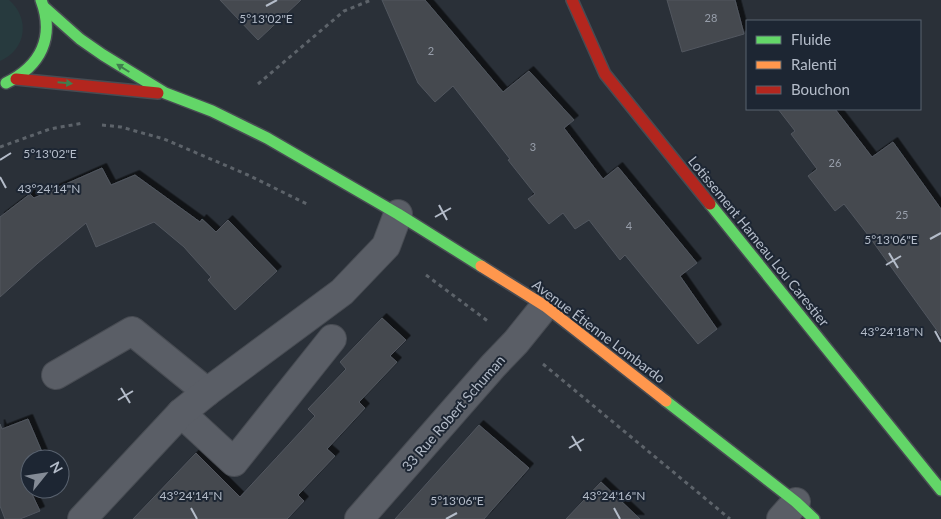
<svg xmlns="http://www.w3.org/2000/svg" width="941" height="519" font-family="Lato,sans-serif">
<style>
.green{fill:#273a3e}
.building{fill:#444950;stroke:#52575f;filter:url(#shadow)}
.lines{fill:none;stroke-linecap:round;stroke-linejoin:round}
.street-casing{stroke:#484c53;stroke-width:30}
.fast-casing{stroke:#484c53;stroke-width:14}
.slow-casing{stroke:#484c53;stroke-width:14}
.jam-casing{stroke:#484c53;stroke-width:14}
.path{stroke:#5d636a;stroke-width:3;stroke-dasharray:4 4;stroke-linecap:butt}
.street{stroke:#5a5e66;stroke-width:28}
.fast{stroke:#63d668;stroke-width:11}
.slow{stroke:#ff974d;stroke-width:11}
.jam{stroke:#b3261e;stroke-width:11}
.oneway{fill:#407e4e}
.ticks{fill:none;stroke:#b4bcc9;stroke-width:2}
.labels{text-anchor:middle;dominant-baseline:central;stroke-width:4;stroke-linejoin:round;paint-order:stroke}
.number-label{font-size:11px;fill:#989fab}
.street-label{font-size:14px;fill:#b4bcc9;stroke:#1d2633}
.ticks-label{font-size:12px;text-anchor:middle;fill:#b4bcc9;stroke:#1d2633;stroke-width:4;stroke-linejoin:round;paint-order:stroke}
</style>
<defs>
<filter id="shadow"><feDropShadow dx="4.5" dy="-4.5" stdDeviation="0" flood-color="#0009"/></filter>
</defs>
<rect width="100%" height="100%" fill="#2a3038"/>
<!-- green -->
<path class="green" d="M0,0H9C30,18 27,49 0,61Z"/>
<!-- building -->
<g class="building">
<path d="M220,0H301L258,40Z"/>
<path d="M382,0H425L503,92L529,71L574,120L564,128L603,179L618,167L697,263L680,276L717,329L698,344L625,255L620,260L589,220L575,229L563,213L549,224L528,199L535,194L508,160L510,159L453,86L435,102L418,83Z"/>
<path d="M667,0H735L744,34L682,52Z"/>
<path d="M778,109H835L872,157L893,142L941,209V336L868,235L844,204L835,211L808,176L817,169L791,134L795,131Z"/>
<path d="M102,168L111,185L135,175L200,222L202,219L216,232L228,220L277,271L235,310L208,280L211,277L191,255L184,247L154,222L96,247L86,223L38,263L0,297V217L30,194L34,198Z"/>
<path d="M382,318L406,340L390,356L397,362L359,402L365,408L327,449L335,456L298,495L304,501L287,519H133L196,453L240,497L315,416L308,409L346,369L340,362Z"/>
<path d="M28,419L45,459H30V489H40L31,492L40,511L20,519H5L0,506V424L2,429Z"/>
<path d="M479,425L529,468L484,519H395Z"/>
<path d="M601,482L640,519H566Z"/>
</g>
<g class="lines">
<!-- street casing -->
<g class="street-casing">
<g id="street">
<path d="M56,375L132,331L207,392"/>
<path d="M181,413L234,462L332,339"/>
<path d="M82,519L181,413L207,392L342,292L386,246L398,214"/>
<path d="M359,519L493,366L516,342L545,306"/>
<path d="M781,519L796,502"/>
</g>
</g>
<!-- fast casing -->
<g class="fast-casing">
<g id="fast">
<path d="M44,7L80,39L103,55L165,93L212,111L267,138L398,214L481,266"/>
<path d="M6,83C41,66 55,37 41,0"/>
<path d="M710,204L941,490"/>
<path d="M666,401L796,502L814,519"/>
</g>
</g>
<!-- slow casing -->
<g class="slow-casing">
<path id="slow" d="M481,266L545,306L666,401"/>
</g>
<!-- jam casing -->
<g class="jam-casing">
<g id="jam">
<path d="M572,0L605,74L710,204"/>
<path d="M16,79L158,93"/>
</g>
</g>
<!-- path -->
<g class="path">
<path d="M258,84L344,11L371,0"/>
<path d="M102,125L121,127L164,139L248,175L307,204"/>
<path d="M0,147L50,129L83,123"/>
<path d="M426,275L489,322"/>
<path d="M543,364L730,519"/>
</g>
<!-- street -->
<use href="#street" class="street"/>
<!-- fast -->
<use href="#fast" class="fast"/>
<!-- slow -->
<use href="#slow" class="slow"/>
<!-- jam -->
<use href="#jam" class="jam"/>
</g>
<!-- one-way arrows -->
<defs><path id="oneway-solid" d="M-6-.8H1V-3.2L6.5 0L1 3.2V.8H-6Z" transform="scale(1.25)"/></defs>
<g class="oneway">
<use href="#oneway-solid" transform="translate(123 68) rotate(-148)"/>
<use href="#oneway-solid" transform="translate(65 83) rotate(5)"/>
</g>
<!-- ticks -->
<path class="ticks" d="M266,6L277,0M0,160L11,153M0,177L6,188M439,205L447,220M435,217L451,208M930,239L941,233M889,253L898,268M886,265L901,256M935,331L941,342M121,388L130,403M118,400L133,391M572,436L581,451M569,448L584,439M191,508L197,519M614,508L620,519M446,519L457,513"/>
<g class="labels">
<!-- number labels -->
<g class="number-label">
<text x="711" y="17">28</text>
<text x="431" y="50">2</text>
<text x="533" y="146">3</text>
<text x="835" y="162">26</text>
<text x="902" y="214">25</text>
<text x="629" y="225">4</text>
</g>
<!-- street labels -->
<g class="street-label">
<text transform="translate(759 241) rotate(51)">Lotissement Hameau Lou Carestier</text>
<text transform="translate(599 331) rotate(37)">Avenue Étienne Lombardo</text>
<text transform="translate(453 413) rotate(-49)">33 Rue Robert Schuman</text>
</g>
</g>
<g class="ticks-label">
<text x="266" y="23">5°13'02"E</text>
<text x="50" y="158">5°13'02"E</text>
<text x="49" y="193">43°24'14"N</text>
<text x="891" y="244">5°13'06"E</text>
<text x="892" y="336">43°24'18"N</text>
<text x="191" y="500">43°24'14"N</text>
<text x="614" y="500">43°24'16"N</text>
<text x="457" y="505">5°13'06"E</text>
</g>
<!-- legend -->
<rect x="746" y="20" width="175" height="90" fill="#1d2633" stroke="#59626f"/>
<rect x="756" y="36" width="25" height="8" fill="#63d668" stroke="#59626f"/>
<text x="791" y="45" font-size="15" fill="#b4bcc9">Fluide</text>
<rect x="756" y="61" width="25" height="8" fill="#ff974d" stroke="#59626f"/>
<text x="791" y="70" font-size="15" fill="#b4bcc9">Ralenti</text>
<rect x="756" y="86" width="25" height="8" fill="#b3261e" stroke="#59626f"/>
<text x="791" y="95" font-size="15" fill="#b4bcc9">Bouchon</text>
<!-- north arrow -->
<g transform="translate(45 474) rotate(60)"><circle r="24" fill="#1d2633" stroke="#59626f"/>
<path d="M0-4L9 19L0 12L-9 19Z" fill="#848b96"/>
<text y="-8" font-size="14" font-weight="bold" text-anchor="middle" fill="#b4bcc9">N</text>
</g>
</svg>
